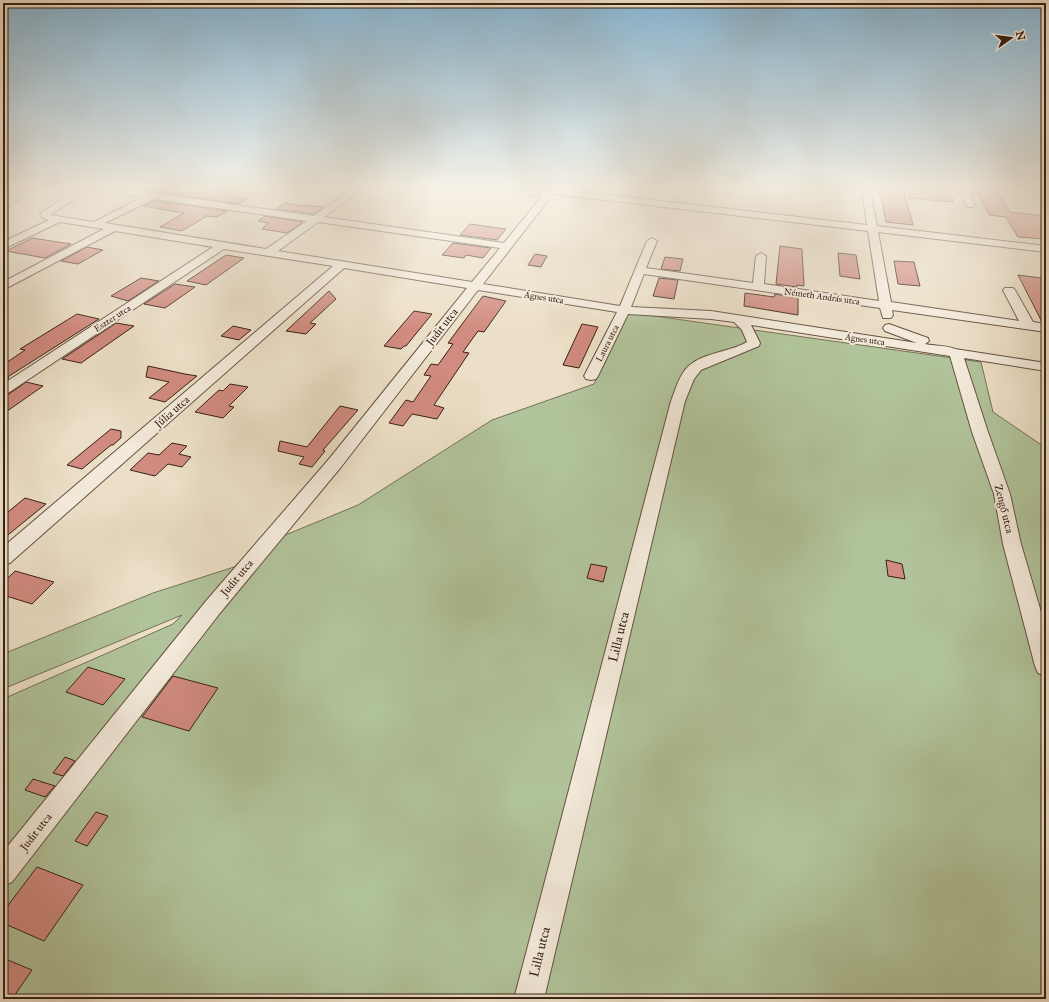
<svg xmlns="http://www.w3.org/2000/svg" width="1049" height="1002" font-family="'IM FELL Great Primer',serif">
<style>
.green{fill:#b1c39a;stroke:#747257}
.building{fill:#d18b80;stroke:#382114}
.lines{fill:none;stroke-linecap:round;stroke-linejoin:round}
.minor-casing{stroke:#655041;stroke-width:2}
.minor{fill:#f3eadb;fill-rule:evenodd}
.labels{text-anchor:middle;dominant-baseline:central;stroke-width:4;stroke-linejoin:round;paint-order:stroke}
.far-street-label{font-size:9px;fill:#382114;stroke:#f3eadb}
.street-label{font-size:11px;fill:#382114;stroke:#f3eadb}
.near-street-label{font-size:13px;fill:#382114;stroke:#f3eadb}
</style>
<rect width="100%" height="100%" fill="#ecdfc7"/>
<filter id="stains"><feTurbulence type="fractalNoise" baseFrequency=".005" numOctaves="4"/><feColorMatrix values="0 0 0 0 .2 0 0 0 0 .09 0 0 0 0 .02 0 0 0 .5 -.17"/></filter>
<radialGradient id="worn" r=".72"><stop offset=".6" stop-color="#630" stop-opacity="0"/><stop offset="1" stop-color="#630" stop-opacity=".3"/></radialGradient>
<!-- green -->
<g class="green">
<path d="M3,189H36L3,212Z"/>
<path d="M626,312L981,362L993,412L1046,448V999H3V699L173,624L182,615L3,689V654L153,593L234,567L254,548L358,505L492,420L594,384Z"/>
</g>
<!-- building -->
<g class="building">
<path d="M146,189H207L230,192L227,194L247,199L239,204L144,190Z"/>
<path d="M884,189L903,190L913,225L886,222L880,192H885Z"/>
<path d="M909,189H948L954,202L909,198Z"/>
<path d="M976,190L998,192L1010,212L1046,216V239L1018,237L1006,217L989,215Z"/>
<path d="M154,201L228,211L217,217L207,216L182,231L160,227L184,213L143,206Z"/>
<path d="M285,203L302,206L303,205L324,207L314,214L276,209Z"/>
<path d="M265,216L303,222L287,233L262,229L268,223L258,221Z"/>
<path d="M470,224L506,229L497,240L460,235Z"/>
<path d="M32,238L71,244L45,258L6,251Z"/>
<path d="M453,243L491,248L483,258L466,255L464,258L442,255Z"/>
<path d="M780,246L802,249L804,286L797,285V287L776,284Z"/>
<path d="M87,247L103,250L78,264L61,261Z"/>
<path d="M838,253L856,255L860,279L840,276Z"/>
<path d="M535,254L547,256L541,267L528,265Z"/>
<path d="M226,255L244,258L206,285L187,281Z"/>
<path d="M665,257L683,259L680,271L661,269Z"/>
<path d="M894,261L914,262L920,286L898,284Z"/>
<path d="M1018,275L1041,278L1046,287V322H1042Z"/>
<path d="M141,278L159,281L128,301L111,296Z"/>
<path d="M659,278L678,280L674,299L653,296Z"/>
<path d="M175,284L195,287L165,308L144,304Z"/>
<path d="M329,291L336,299L310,323L316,324L306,334L286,331Z"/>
<path d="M745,293L774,297L775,294L798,298V315L744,306Z"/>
<path d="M483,296L506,301L484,332L478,331L463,352L469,353L434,405L444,408L437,419L412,414L403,426L389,423L406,400L413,402L431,376L424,375L431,364L438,365L453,344L448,343Z"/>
<path d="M414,311L432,314L406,346H404L401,349L384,346Z"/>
<path d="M77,314L99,319L6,378H9L3,382V365L25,350L20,349Z"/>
<path d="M116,323L134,326L81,363L62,359Z"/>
<path d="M582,324L598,327L579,368L563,365Z"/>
<path d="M233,326L251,330L239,340L221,336Z"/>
<path d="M148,366L185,374L197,376L165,402L149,398L169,382L146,377Z"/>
<path d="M26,382L43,386L3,414V395L9,394Z"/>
<path d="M230,384L248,387L229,406L234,407L223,418L195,412L219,390L223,391Z"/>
<path d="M340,406L358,410L323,450L325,451L312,467L299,464L304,457L278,451L280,441L307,447Z"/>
<path d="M111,429L121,431V438L113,445H111L82,469L67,465Z"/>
<path d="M172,443L187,446L179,454L191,457L182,467L168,464L155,476L130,470L148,453L159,455Z"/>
<path d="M25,498L46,504L3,539V516Z"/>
<path d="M886,560L902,564L905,579L888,576Z"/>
<path d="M591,564L607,567L603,582L587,578Z"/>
<path d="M15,571L54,582L32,604L3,595V583Z"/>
<path d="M88,667L125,679L103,705L66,692Z"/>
<path d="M173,676L218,688L189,731L142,717Z"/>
<path d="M65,757L75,761L63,776L53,773Z"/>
<path d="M33,779L55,786L45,797L25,790Z"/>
<path d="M96,812L108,816L87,846L75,841Z"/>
<path d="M37,867L83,885L44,941L3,923V912Z"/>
<path d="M3,958L32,970L12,999H3Z"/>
</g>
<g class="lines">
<!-- minor casing -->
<g class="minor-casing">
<g id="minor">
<path d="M79,189H90L50,215L94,222L143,197L104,192L100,189H125L314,216L352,189H362L324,217L504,243L542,196L508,192L504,189L546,191L547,189H560L867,225L862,189H870L877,226L1046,246V252L878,232L891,302L1019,321L1003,290L1005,288H1013L1015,290L1033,322L1046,324V332L892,310L893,315L891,318H883L880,308L644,274L631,307L711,311L917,343L885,331L883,328L885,325L889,324L928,338L929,341L925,344C935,346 946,345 955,349L1046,363V371L964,358L988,432L1010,494L1021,544L1046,629V676L1038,673L1035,666L1003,544L994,494L972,432L950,356L751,325L760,343L759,346L701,370L694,379L685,401L544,999H514L671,401C675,391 678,379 685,370C700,352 728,353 747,342L742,330L734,322L711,319L628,314L598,376L596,379L591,380L586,379L584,376L617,312L478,290L341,467L220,613L12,882L3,886V852L206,601L329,459L467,288L344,268L10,563L3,565V547L333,266L224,249L8,393L3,394V384L213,247L115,231L3,290V282L104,229L60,222L3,249V242L49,220L44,219L40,214L42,212ZM553,194L868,231L879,301L764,284L766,256L761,253L756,256L753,283L646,268L657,241L652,238L647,241L620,306L483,284ZM154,199L307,221L266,249L105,223ZM318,222L500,248L472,282L278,251Z"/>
<path d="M959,189H968L975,205L973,207H967Z"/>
<path d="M1012,189H1046V195L1016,192Z"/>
</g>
</g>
<!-- minor -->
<use href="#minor" class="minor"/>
</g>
<!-- sky -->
<linearGradient id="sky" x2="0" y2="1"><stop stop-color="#88b7d5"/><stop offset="0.57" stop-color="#f6f1e6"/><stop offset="1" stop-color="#f6f1e6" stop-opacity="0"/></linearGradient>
<rect width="1049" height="330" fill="url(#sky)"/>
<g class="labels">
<!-- far-street labels -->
<g class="far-street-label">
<text transform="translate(822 296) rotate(8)">Németh András utca</text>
<text transform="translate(544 297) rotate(9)">Ágnes utca</text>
<text transform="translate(112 318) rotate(-33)">Eszter utca</text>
<text transform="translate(865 339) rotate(8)">Ágnes utca</text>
<text transform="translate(607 343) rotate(-63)">Laura utca</text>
</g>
<!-- street labels -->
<g class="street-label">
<text transform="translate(442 327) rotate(-52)">Judit utca</text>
<text transform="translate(172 412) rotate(-41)">Júlia utca</text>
<text transform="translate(1004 509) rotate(76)">Zengő utca</text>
<text transform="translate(237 578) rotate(-50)">Judit utca</text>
<text transform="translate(36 832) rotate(-52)">Judit utca</text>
</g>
<!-- near-street labels -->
<g class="near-street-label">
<text transform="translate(619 637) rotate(-76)">Lilla utca</text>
<text transform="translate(540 952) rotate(-76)">Lilla utca</text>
</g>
</g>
<!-- margin -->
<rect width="1049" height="1002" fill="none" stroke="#ecdfc7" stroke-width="16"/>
<rect x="4" y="4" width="1041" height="994" fill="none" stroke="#382114" stroke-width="2"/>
<rect x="8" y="8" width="1033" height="986" fill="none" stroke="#382114"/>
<!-- north arrow -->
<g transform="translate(1011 38) rotate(76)" stroke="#f3eadb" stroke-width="3" paint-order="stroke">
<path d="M0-3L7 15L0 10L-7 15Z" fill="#382114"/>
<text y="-6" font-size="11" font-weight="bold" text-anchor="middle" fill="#382114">N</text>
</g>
<rect width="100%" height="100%" filter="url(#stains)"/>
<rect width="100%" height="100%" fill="url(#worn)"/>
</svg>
